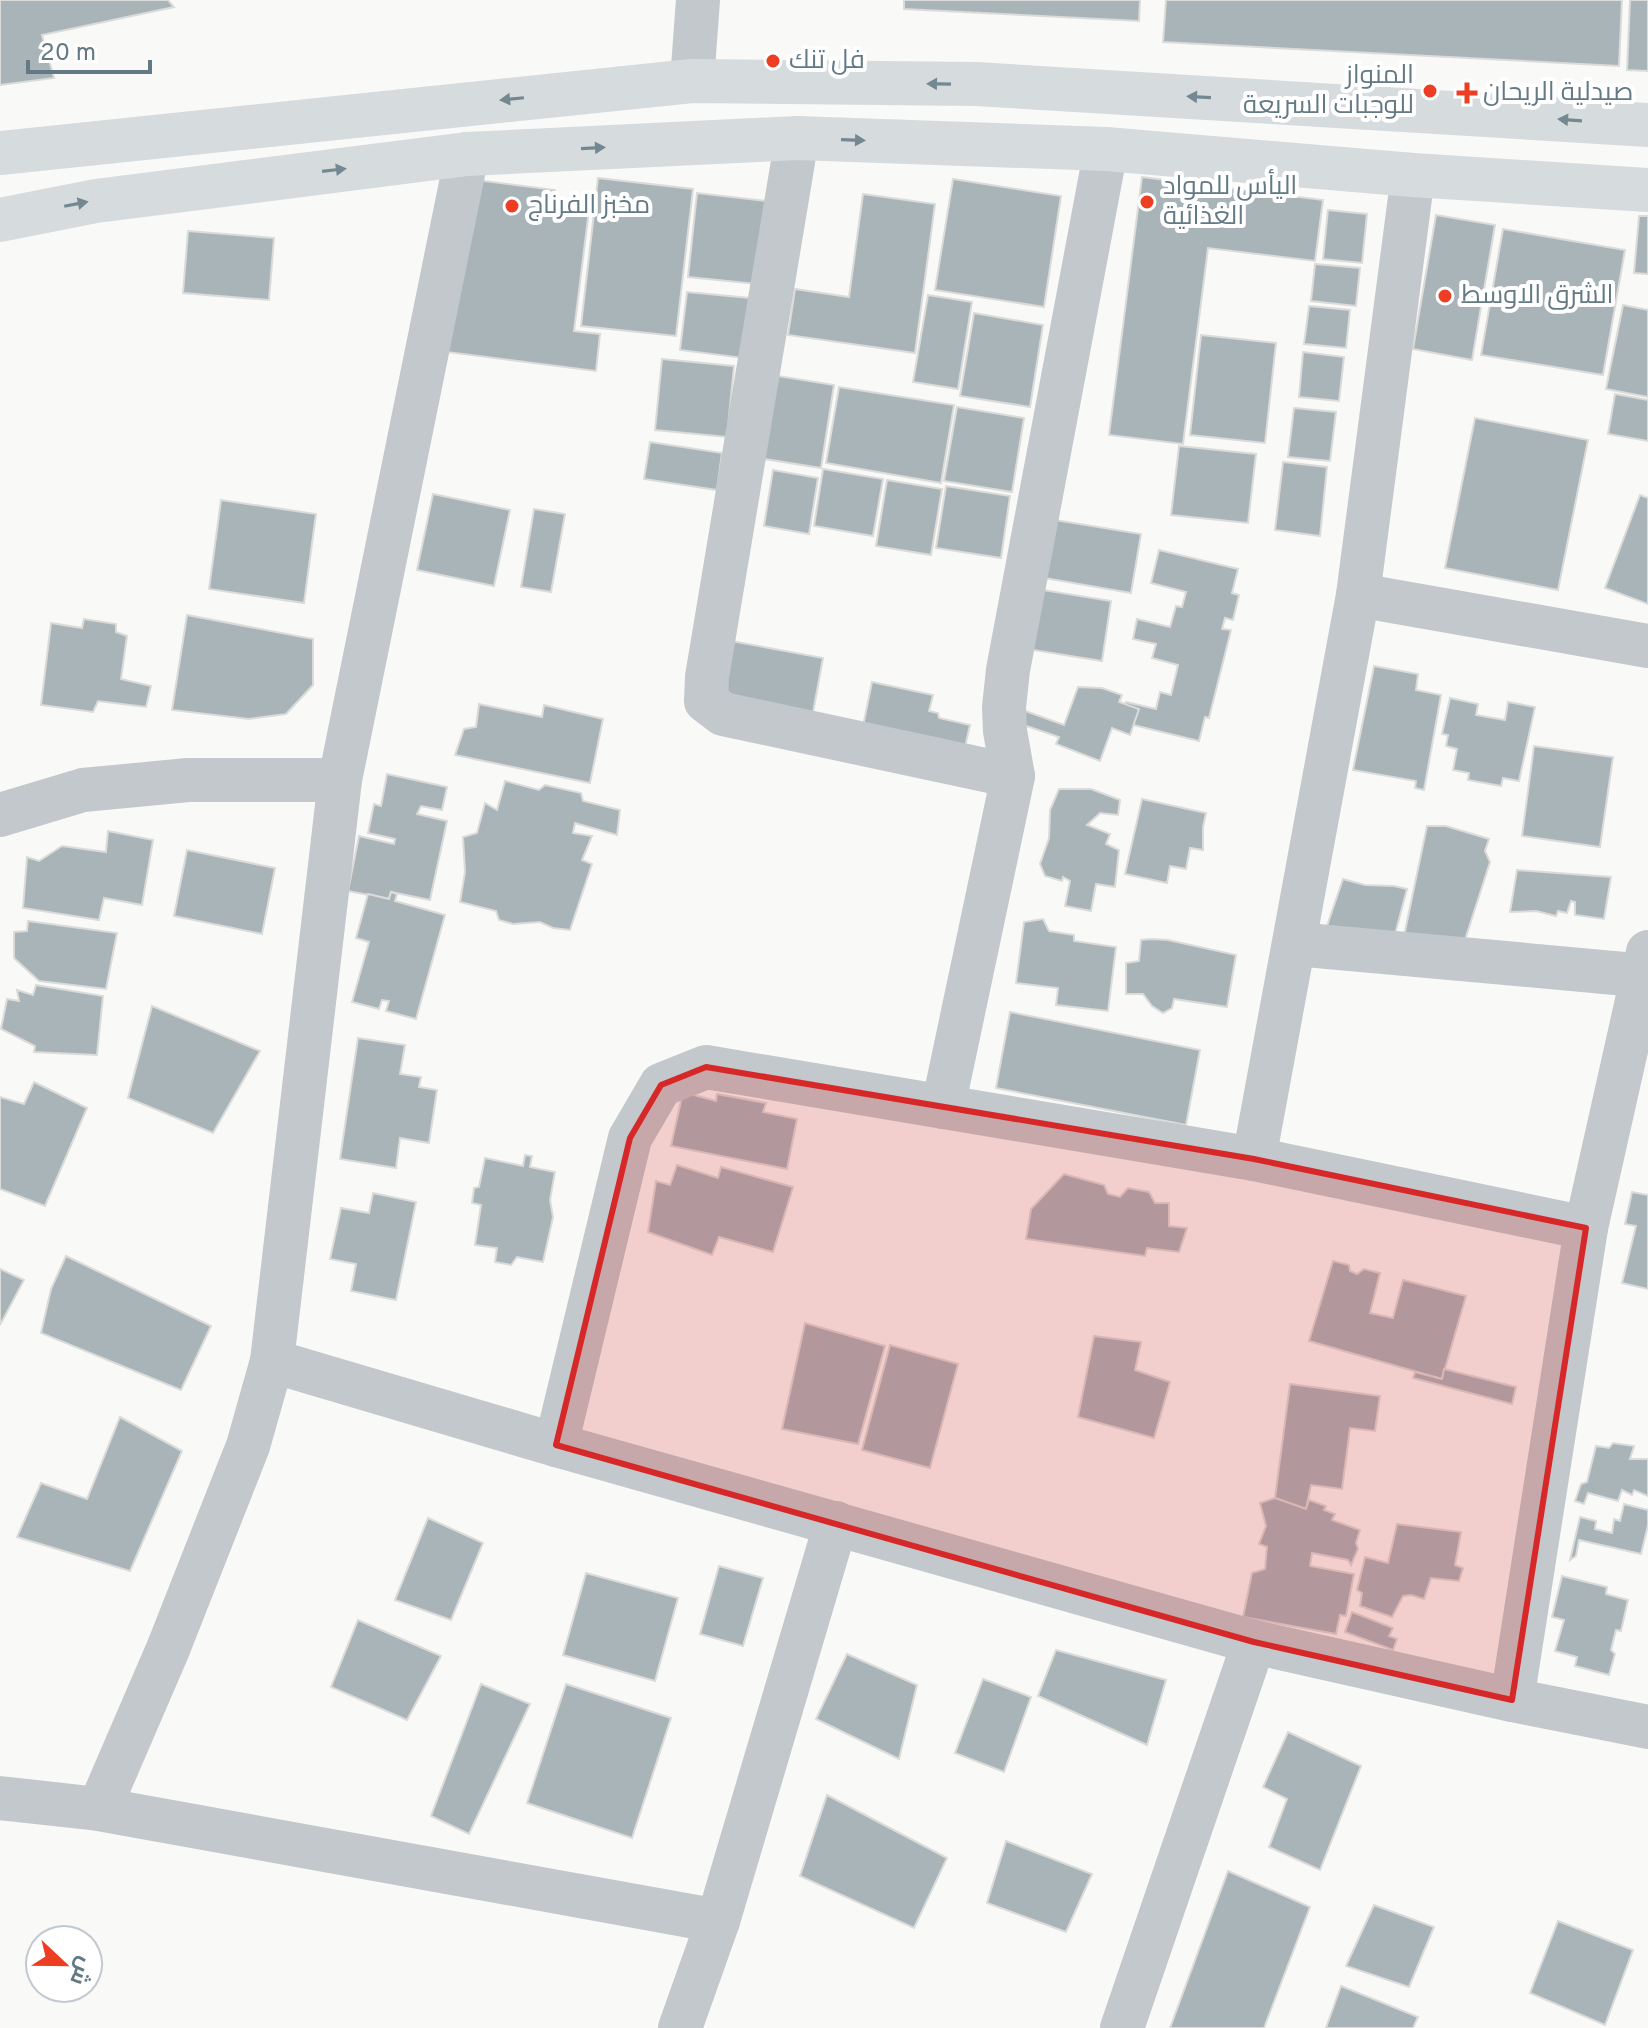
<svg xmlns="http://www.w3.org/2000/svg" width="1648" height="2028" font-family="Overpass,Cairo,sans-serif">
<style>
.building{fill:#a9b4b9;stroke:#dbdbd9;stroke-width:2}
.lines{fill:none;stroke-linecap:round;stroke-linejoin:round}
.minor{stroke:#c2c8cb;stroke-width:44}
.primary{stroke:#d6dbde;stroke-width:44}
.oneway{fill:#748892}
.marked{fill:#d62828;fill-opacity:0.2;stroke:#d62828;stroke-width:6;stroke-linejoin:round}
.poi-dot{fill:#ed3d23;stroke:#fff;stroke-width:3}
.labels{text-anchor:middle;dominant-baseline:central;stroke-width:8;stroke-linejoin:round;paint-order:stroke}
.poi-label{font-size:26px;fill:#637984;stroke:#fff;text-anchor:start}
</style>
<rect width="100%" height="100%" fill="#f9f9f7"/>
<!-- building -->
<g class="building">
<path d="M0,0H168L174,7L42,35L54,78L0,85Z"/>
<path d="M904,0H1140L1139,21L904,9Z"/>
<path d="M1166,0H1622L1619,66L1163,42Z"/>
<path d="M1630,0H1648V71L1627,70Z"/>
<path d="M1142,177L1323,200L1315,261L1208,248L1183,444L1109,435Z"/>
<path d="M598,178L693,189L676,336L581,326Z"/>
<path d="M469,179L555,190L553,205L589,210L574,331L600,334L596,371L447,352Z"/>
<path d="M953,179L1061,196L1044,307L935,290Z"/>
<path d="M697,193L766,201L757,284L688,277Z"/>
<path d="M863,194L935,204L915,353L788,335L795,289L849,297Z"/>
<path d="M1328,210L1367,214L1362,263L1323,259Z"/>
<path d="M1436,215L1495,225L1472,360L1413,349Z"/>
<path d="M1639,216H1648V274L1634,273Z"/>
<path d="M1503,229L1625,250L1603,375L1481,355Z"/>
<path d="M188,231L274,238L269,300L183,293Z"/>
<path d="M1315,264L1360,268L1356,306L1311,301Z"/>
<path d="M687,292L750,298L743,358L680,350Z"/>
<path d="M928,295L972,302L958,389L913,382Z"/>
<path d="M1623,305L1648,310V397L1606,389Z"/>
<path d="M1309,306L1350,310L1346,348L1304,344Z"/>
<path d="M974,313L1043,325L1030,407L960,396Z"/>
<path d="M1201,335L1276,343L1265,443L1190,435Z"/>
<path d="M1303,352L1344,357L1339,401L1299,397Z"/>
<path d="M662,359L734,366L727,437L655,430Z"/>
<path d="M772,375L834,385L821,468L758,458Z"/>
<path d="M839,387L954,405L941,483L826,463Z"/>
<path d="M1615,394L1648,400V441L1608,434Z"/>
<path d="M957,407L1024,418L1012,492L944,481Z"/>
<path d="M1294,408L1336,412L1330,461L1288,457Z"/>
<path d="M1475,418L1588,440L1558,590L1445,568Z"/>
<path d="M650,442L722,453L717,490L644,479Z"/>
<path d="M1179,446L1256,454L1248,523L1171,515Z"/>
<path d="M1283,462L1327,467L1320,536L1275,530Z"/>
<path d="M823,469L883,479L873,536L814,526Z"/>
<path d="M773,470L818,478L809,534L764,526Z"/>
<path d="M887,480L942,489L931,555L876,546Z"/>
<path d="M946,486L1010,496L1001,558L936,548Z"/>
<path d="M433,494L510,510L494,586L417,570Z"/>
<path d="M1640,495L1648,498V604L1605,588Z"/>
<path d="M221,500L316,514L304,603L209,589Z"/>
<path d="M534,509L565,514L551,592L521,587Z"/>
<path d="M1043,518L1141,534L1131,593L1033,576Z"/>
<path d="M1159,550L1238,569L1232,593L1239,595L1233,620L1225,618L1222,629L1231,630L1209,718L1205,717L1199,741L1121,722L1126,702L1156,709L1160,692L1171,695L1178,665L1152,658L1156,644L1133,639L1137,619L1170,627L1176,606L1182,607L1186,592L1151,583Z"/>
<path d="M1037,589L1111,601L1102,661L1027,649Z"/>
<path d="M187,615L313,639V685L286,714L249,719L172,710Z"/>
<path d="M84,619L116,624V632L127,636L121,679L151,686L146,707L98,701L93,712L41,705L51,623L82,628Z"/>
<path d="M726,640L823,658L812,718L715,700Z"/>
<path d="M1374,666L1418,674L1416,690L1441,695L1424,790L1415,788L1416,781L1353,770Z"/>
<path d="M872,682L933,695L929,711L938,713L939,718L970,725L965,747L860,741Z"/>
<path d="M1078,687L1102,688L1122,695L1119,702L1139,709L1130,735L1112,728L1100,761L1056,744L1059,737L1015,722L1020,709L1064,725Z"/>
<path d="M1450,698L1478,704L1476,715L1505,720L1508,702L1535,707L1519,781L1503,778L1501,786L1468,780L1469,773L1453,770L1457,749L1446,746L1448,735L1442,734Z"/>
<path d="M479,704L542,717L544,705L603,719L590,783L455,755L464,729L476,727Z"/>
<path d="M1534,746L1613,757L1600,847L1522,836Z"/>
<path d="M387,774L447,787L442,810L421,806L417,814L447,821L430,900L391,892L389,899L348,891L359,836L394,844L395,839L368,833L374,804L381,806Z"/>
<path d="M505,781L539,790L545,785L581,793L583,801L620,810L617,835L575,823L573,833L592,836L582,860L592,864L570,930L553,928L540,922L513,924L499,920L496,911L460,902L465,872L463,837L477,833L485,803L497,810Z"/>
<path d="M1059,789H1091L1120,800L1118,815L1100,813L1087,825L1110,834L1106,844L1119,850L1115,887L1096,884L1091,911L1065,906L1070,881L1063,877L1062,881L1045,876L1040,864L1049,838L1050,810Z"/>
<path d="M1142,799L1206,813L1203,827V850L1190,848L1186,869L1170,866L1167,883L1125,874Z"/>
<path d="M1427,826H1446L1489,839L1485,851L1490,862L1463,946L1404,936Z"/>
<path d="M108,831L153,840L142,905L104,898L99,920L23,908L27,857L39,861L62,846L106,852Z"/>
<path d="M187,850L275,868L262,934L174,916Z"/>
<path d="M1517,870L1611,877L1604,919L1575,915V902L1571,901L1567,913L1558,911L1556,916L1536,911L1510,912Z"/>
<path d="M1343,879L1365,885L1394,886L1407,889L1394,938L1326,929Z"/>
<path d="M391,892L397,894L395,901L445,915L416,1019L386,1011L389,1001L382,1000L379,1009L352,1002L369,942L356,938L368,894L389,899Z"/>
<path d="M1043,919L1049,931L1074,935V941L1116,947L1108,1011L1056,1005L1058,988L1016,983L1024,922Z"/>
<path d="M28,921L117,933L106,989L39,981L14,958V932L27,931Z"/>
<path d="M1152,939L1168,940L1236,955L1227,1007L1174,999L1172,1008L1163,1013L1152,1006L1143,994H1126V963L1139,961L1141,940Z"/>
<path d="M36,985L103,996L97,1055L34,1052L35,1046L1,1029L7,999L19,1001L17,990L33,995Z"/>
<path d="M152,1006L260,1051L213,1133L128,1098Z"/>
<path d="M1010,1012L1200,1050L1186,1125L996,1088Z"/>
<path d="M358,1038L405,1045L400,1074L421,1077L419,1087L437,1090L429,1143L400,1138L396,1168L340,1159Z"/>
<path d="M34,1082L87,1108L45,1206L0,1189V1097L24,1104Z"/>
<path d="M683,1092L716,1101L717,1094L766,1103L763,1112L797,1119L787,1169L671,1146Z"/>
<path d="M525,1155L532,1156L530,1167L555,1172L550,1200L553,1217L543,1262L517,1257L511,1265L495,1262L497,1248L475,1245L481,1205L472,1203L474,1188L479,1187L485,1158L523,1166Z"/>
<path d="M677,1165L718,1178L721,1167L793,1187L773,1252L719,1237L712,1255L648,1232L656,1181L670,1185Z"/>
<path d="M1064,1174L1104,1185L1108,1194L1120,1197L1128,1188L1149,1192L1155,1203H1169V1226L1187,1228L1179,1252L1147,1248L1145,1256L1026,1239L1031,1209Z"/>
<path d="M1632,1192L1648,1195V1289L1622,1283L1636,1226L1625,1224Z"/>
<path d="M373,1193L416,1202L396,1300L351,1291L356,1264L330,1259L341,1208L369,1213Z"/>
<path d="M66,1256L211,1326L181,1390L41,1333L51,1289Z"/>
<path d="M1333,1261L1349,1265L1350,1271L1357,1274L1364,1269L1380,1273L1370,1313L1393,1318L1403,1280L1466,1296L1442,1379L1309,1341Z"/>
<path d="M0,1269L24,1280L0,1325Z"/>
<path d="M805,1323L885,1346L858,1444L782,1429Z"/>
<path d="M1094,1336L1141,1342L1135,1370L1170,1382L1154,1438L1078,1417Z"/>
<path d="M890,1345L958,1364L930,1468L862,1450Z"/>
<path d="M1444,1369L1516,1387L1512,1404L1413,1378L1415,1372L1442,1379Z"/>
<path d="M1290,1384L1380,1396L1375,1431L1350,1428L1342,1489L1311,1485L1306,1509L1275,1498Z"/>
<path d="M120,1417L182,1451L130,1571L17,1537L41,1483L87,1499Z"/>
<path d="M1613,1443L1634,1446L1630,1459H1648V1496L1634,1490L1632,1495L1622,1490L1618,1501L1588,1493L1584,1504L1575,1501L1581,1484L1587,1482L1596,1446L1609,1448Z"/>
<path d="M1275,1498L1306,1509L1309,1500L1326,1506L1324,1510L1335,1514L1332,1520L1360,1530L1356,1543L1358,1549L1351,1565L1348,1560L1312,1553L1310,1566L1354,1574L1346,1616L1340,1615L1336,1634L1243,1617L1252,1573L1265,1569L1267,1547L1259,1544L1266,1526L1260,1503Z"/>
<path d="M1624,1504L1648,1510V1525L1641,1554L1579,1540L1576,1556L1570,1560L1580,1517L1596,1521L1595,1529L1612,1533L1614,1519L1620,1521Z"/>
<path d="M428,1518L483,1543L451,1620L395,1600Z"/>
<path d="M1397,1524L1461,1532L1455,1565L1463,1568L1459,1581L1431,1578L1424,1599L1411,1595L1403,1596L1392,1617L1360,1606L1362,1593L1357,1590L1365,1557L1388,1563Z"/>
<path d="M719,1566L763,1578L743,1646L700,1634Z"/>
<path d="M586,1573L678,1598L655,1681L563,1655Z"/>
<path d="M1562,1576L1607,1587L1606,1594L1628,1600L1621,1631L1616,1630L1611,1650L1615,1654L1609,1675L1575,1666L1577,1657L1555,1651L1564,1620L1552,1617Z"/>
<path d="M1352,1612L1393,1628L1389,1636L1397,1639L1393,1650L1345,1632Z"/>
<path d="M358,1620L441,1656L407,1720L331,1687Z"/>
<path d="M1056,1650L1166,1680L1147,1745L1038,1696Z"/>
<path d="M847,1654L917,1685L899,1759L816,1719Z"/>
<path d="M983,1679L1031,1697L1004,1772L955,1753Z"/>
<path d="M481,1684L530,1704L469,1834L431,1816Z"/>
<path d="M566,1684L671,1718L632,1838L527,1803Z"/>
<path d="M1288,1732L1361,1766L1320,1870L1269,1847L1287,1799L1263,1787Z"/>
<path d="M827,1795L947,1858L914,1928L800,1876Z"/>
<path d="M1006,1841L1092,1874L1066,1932L987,1903Z"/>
<path d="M1228,1871L1310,1907L1264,2028H1170Z"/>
<path d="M1374,1905L1434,1927L1409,1987L1346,1966Z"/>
<path d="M1558,1921L1633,1950L1605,2025L1530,1993Z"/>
<path d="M1341,1986L1418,2017L1413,2028H1326Z"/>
</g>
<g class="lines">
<!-- minor -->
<g class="minor">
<path d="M692,81L698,0"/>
<path d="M797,138L707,677L706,701L723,714L1013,776"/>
<path d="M1358,595L1648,646"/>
<path d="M0,815L83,790L188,780H340"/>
<path d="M1295,944L1648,976"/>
<path d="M943,1107L1013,776L1005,731L1004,707L1008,670L1106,149"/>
<path d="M1254,1159L1358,595L1413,175"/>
<path d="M272,1361L556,1445L1254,1642L1512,1700L1648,1727"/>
<path d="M556,1445L630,1138L661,1085L706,1067L1254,1159L1586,1228"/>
<path d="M1512,1700L1586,1228L1648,952"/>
<path d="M0,1798L99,1809L718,1921"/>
<path d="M99,1809L168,1649L248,1446L272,1361L340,780L467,154"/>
<path d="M680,2028L718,1921L836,1523"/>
<path d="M1122,2028L1254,1642"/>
</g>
<!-- primary -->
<g class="primary">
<path d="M0,153L692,81L976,84L1648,125"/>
<path d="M0,220L96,201L467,154L797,138L1106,149L1413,175L1648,190"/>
</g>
</g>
<!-- one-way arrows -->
<defs><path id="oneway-solid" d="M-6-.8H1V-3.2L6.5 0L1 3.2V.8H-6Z" transform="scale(2)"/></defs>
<g class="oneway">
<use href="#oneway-solid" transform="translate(939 84) rotate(-179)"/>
<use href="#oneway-solid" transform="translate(1199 97) rotate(-177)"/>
<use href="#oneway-solid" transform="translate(512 99) rotate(174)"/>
<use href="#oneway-solid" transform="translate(1570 120) rotate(-176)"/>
<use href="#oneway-solid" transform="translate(853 140) rotate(2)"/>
<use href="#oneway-solid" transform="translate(593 148) rotate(-3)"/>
<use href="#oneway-solid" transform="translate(334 170) rotate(-7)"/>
<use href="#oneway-solid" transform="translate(76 204) rotate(-11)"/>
</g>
<!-- marked area -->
<path class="marked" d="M706,1067L1254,1159L1586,1228L1512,1700L1254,1642L556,1445L630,1138L661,1085Z"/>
<!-- markers -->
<g class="poi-dot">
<circle cx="773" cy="61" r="8"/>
<circle cx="1430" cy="91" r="8"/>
<path d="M1463 81h8v8h8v8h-8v8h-8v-8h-8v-8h8z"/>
<circle cx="1147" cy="202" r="8"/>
<circle cx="512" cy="206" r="8"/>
<circle cx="1445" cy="296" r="8"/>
</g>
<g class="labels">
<!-- poi labels -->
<g class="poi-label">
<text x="789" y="61">فل تنك</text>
<text x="1414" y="76" text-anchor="end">المنواز<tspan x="1414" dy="30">للوجبات السريعة</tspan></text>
<text x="1483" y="93">صيدلية الريحان</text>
<text x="1163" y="187">اليأس للمواد<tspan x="1163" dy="30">الغذائية</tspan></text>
<text x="528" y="206">مخبز الفرناج</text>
<text x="1461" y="296">الشرق الاوسط</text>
</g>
</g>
<!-- north arrow -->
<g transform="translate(64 1964) rotate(112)"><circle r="38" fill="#ffffff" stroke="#c1c9ce" stroke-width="2"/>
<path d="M0-6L14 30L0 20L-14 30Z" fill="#ed3d23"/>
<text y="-12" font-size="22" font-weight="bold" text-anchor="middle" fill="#637984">ش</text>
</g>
<!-- scale -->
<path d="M28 60v12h122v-12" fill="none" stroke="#637984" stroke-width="4"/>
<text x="40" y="60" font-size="24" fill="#637984" stroke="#ffffff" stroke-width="6" paint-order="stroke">20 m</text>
</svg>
